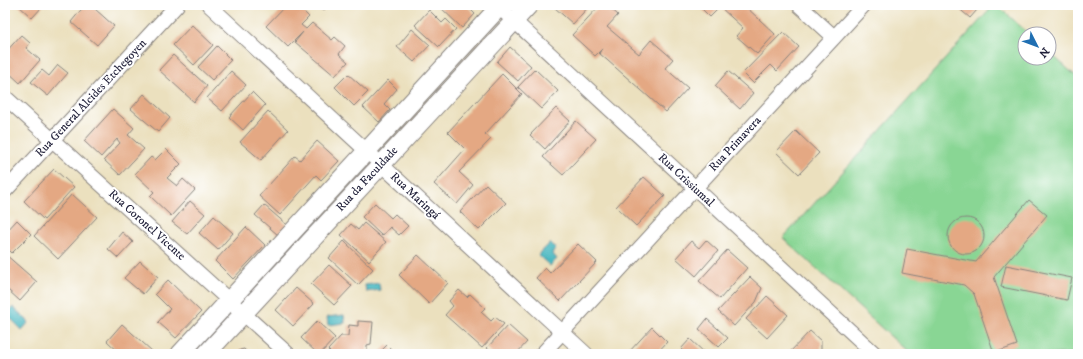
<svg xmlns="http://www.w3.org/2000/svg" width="1083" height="359" font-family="'IM FELL DW Pica',serif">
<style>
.green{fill:#89d694;stroke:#567c68}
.water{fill:#48b7c0;stroke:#356c7e}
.building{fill:#e4a883}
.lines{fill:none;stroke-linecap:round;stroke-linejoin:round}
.minor-casing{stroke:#86817c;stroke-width:16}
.tertiary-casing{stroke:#86817c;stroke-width:20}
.minor{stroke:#fff;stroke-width:14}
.tertiary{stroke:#fff;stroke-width:18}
.labels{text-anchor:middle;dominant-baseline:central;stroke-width:4;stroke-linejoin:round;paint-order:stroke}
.street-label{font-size:12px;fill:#22223b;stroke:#fff}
</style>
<rect width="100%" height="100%" fill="#fff"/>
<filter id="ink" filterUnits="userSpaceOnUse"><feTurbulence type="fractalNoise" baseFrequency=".025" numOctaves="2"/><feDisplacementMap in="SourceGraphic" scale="8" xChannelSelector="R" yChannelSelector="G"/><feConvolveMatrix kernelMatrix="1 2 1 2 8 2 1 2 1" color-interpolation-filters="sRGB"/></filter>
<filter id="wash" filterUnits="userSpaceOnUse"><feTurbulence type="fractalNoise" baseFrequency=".012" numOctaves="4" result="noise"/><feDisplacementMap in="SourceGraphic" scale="16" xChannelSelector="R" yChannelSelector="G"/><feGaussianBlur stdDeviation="0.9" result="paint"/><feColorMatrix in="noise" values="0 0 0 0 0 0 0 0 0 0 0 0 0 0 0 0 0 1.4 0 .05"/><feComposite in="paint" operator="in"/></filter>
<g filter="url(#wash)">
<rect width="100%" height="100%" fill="#ebe0be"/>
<!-- green -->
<path class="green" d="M994,5H997L1029,34H1025V58H1049V52L1078,78V354H910L783,238Z"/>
<!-- water -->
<g class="water">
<path d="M550,243L556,249L552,253L557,259L550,266L538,255Z"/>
<path d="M379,283L380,290L366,292L365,285Z"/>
<path d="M13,307L29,322L22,330L6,314Z"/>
<path d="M344,315L345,323L328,325L327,317Z"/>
</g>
<g id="blocks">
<!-- building -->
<g class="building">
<path d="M18,5H44L32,18Z"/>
<path d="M85,5H98L95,9L114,26L97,45L71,22Z"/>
<path d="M286,5H297L309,17L301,25L306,29L312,23L332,40L335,37L345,46L339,54L348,62L335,76L295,42L303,32L288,47L266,26Z"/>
<path d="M316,5H329L323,11Z"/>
<path d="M438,5H466L475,14L462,28Z"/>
<path d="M555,5H590L573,24L554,7Z"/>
<path d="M600,5H607L618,15L607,27L639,54L651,40L673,59L665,68L688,88L666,112L599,53L603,48L595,56L572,35Z"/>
<path d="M698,5H744L775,34L757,54L736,36L743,28L720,7L710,17Z"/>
<path d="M931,5H939L935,9Z"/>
<path d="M955,5H971L977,10L970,18Z"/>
<path d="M429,10L442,23L446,19L456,29L439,47L415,25Z"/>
<path d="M192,25L213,45L194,65L173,45Z"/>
<path d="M412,29L430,45L414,62L397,47Z"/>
<path d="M783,32L799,47L777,71L771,65L753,83L743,73Z"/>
<path d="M21,35L30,43L26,48L40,60L20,83L5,69V53Z"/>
<path d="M217,46L231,60L212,80L198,67Z"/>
<path d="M510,47L531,66L518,81L497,62Z"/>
<path d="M173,55L207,86L194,102L159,70Z"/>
<path d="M58,65L68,73L48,96L31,82L42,70L49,76Z"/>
<path d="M535,69L558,91L541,109L518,87Z"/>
<path d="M231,71L246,85L222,111L207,98Z"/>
<path d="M728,71L753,93L740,109L715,86Z"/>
<path d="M348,74L368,92L354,106L335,87Z"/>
<path d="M502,74L522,94L485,134L491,139L459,172L473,185L457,204L434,184L465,149L448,132Z"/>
<path d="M388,80L397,89L384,104L390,110L379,122L363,107Z"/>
<path d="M252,92L265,105L243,130L229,117Z"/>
<path d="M144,94L170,118L158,132L131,109Z"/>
<path d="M556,108L570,121L545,149L530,135Z"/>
<path d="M113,109L134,128L128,135L144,149L120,175L104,160L120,143L117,139L101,157L84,141Z"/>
<path d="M268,111L288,130L261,160L240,142Z"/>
<path d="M576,121L596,139L563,175L543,157Z"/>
<path d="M796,131L819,153L799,174L776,152Z"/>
<path d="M317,141L339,161L321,180L316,175L280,215L259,196L295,156L300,160Z"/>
<path d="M166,149L181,164L167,178L177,186L183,179L195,190L171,216L150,196L154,192L135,174L151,157L155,160Z"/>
<path d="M54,169L74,187L44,220L24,201Z"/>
<path d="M644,177L665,196L636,226L616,207Z"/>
<path d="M486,184L506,203L479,230L460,212Z"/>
<path d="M72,194L97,217L58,259L34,236Z"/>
<path d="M1029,200L1047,215L994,277L1017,345L994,353L974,294L964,285L902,273L907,249L976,262Z"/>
<path d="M190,201L205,214L187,234L172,222Z"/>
<path d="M375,203L391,218L395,214L408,226L399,235L390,227L382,236L362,217Z"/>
<path d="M264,205L287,225L278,235L255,215Z"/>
<path d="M214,216L233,233L218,250L199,233Z"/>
<circle cx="966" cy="236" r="18"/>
<path d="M17,220L31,234L12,253L5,246V233Z"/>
<path d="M364,223L386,242L369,261L341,235L351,224L358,230Z"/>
<path d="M246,227L265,245L233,279L215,261Z"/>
<path d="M122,232L133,242L118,258L108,249Z"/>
<path d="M706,240L718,251L696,276L676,258L691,241L699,248Z"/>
<path d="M344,241L373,269L358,285L329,258Z"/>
<path d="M578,244L597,262L560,301L536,278L545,268L550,273Z"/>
<path d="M727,250L747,268L720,299L699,281Z"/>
<path d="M5,254L37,282L20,301L8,290L5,293Z"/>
<path d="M418,255L448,283L429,304L399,275Z"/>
<path d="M140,261L158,277L143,294L124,278Z"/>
<path d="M329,265L352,286L334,305L311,284Z"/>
<path d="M1006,265L1072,278L1067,300L1001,287Z"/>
<path d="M750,277L762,288L756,302L734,326L718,311Z"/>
<path d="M168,280L201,312L176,338L158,322L170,309L155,294Z"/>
<path d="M296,288L314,304L293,326L276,310Z"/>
<path d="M459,290L467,297L470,294L485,308L481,312L491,321L495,317L504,324L482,348L445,315L453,306L449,301Z"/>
<path d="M767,296L788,315L767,338L746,319Z"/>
<path d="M707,319L728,338L719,347L699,329Z"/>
<path d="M317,321L335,338L320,354H318L301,338Z"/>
<path d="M358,321L373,322L371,344L367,345V354H332L328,350L341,336H348L349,325L358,326Z"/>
<path d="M122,324L152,351L149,354H121L107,341Z"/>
<path d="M508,325L527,342L516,354H493L487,348Z"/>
<path d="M652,327L667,342L656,354H630L628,353Z"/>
<path d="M810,331L821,341V354H788Z"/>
<path d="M690,339L706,354H686L681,349Z"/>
<path d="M387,345L396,354H378Z"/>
<path d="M244,349L249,354H236L240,350Z"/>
</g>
</g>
</g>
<g filter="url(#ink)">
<use href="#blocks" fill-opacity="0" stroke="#86817c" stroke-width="1"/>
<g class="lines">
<!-- minor casing -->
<g class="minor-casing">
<g id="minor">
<path d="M209,5L586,354"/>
<path d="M497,5L875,354"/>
<path d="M799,5L834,37"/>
<path d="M5,97L288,354"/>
<path d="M5,191L177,5"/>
<path d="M542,354L864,5"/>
</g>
</g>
<!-- tertiary casing -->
<g class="tertiary-casing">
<g id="tertiary">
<path d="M180,354L501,5"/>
<path d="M206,354L529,5"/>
</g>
</g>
<!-- minor -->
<use href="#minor" class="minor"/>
<!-- tertiary -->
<use href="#tertiary" class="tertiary"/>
</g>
</g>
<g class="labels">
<!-- street labels -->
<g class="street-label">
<text transform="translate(91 98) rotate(-47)">Rua General Alcides Etchegoyen</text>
<text transform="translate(735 144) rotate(-47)">Rua Primavera</text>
<text transform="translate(367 179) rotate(-47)">Rua da Faculdade</text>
<text transform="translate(686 180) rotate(43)">Rua Crissiumal</text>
<text transform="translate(415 196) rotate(43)">Rua Maringá</text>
<text transform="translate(147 225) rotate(42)">Rua Coronel Vicente</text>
</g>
</g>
<!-- margin -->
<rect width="1083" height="359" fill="none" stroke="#fff" stroke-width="20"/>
<!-- north arrow -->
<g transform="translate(1037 46) rotate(132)"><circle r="19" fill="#ffffff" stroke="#a7a7b1"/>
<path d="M0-3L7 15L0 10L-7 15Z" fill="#1f6fb2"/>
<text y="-6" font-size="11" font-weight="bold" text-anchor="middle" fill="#22223b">N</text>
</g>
</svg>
